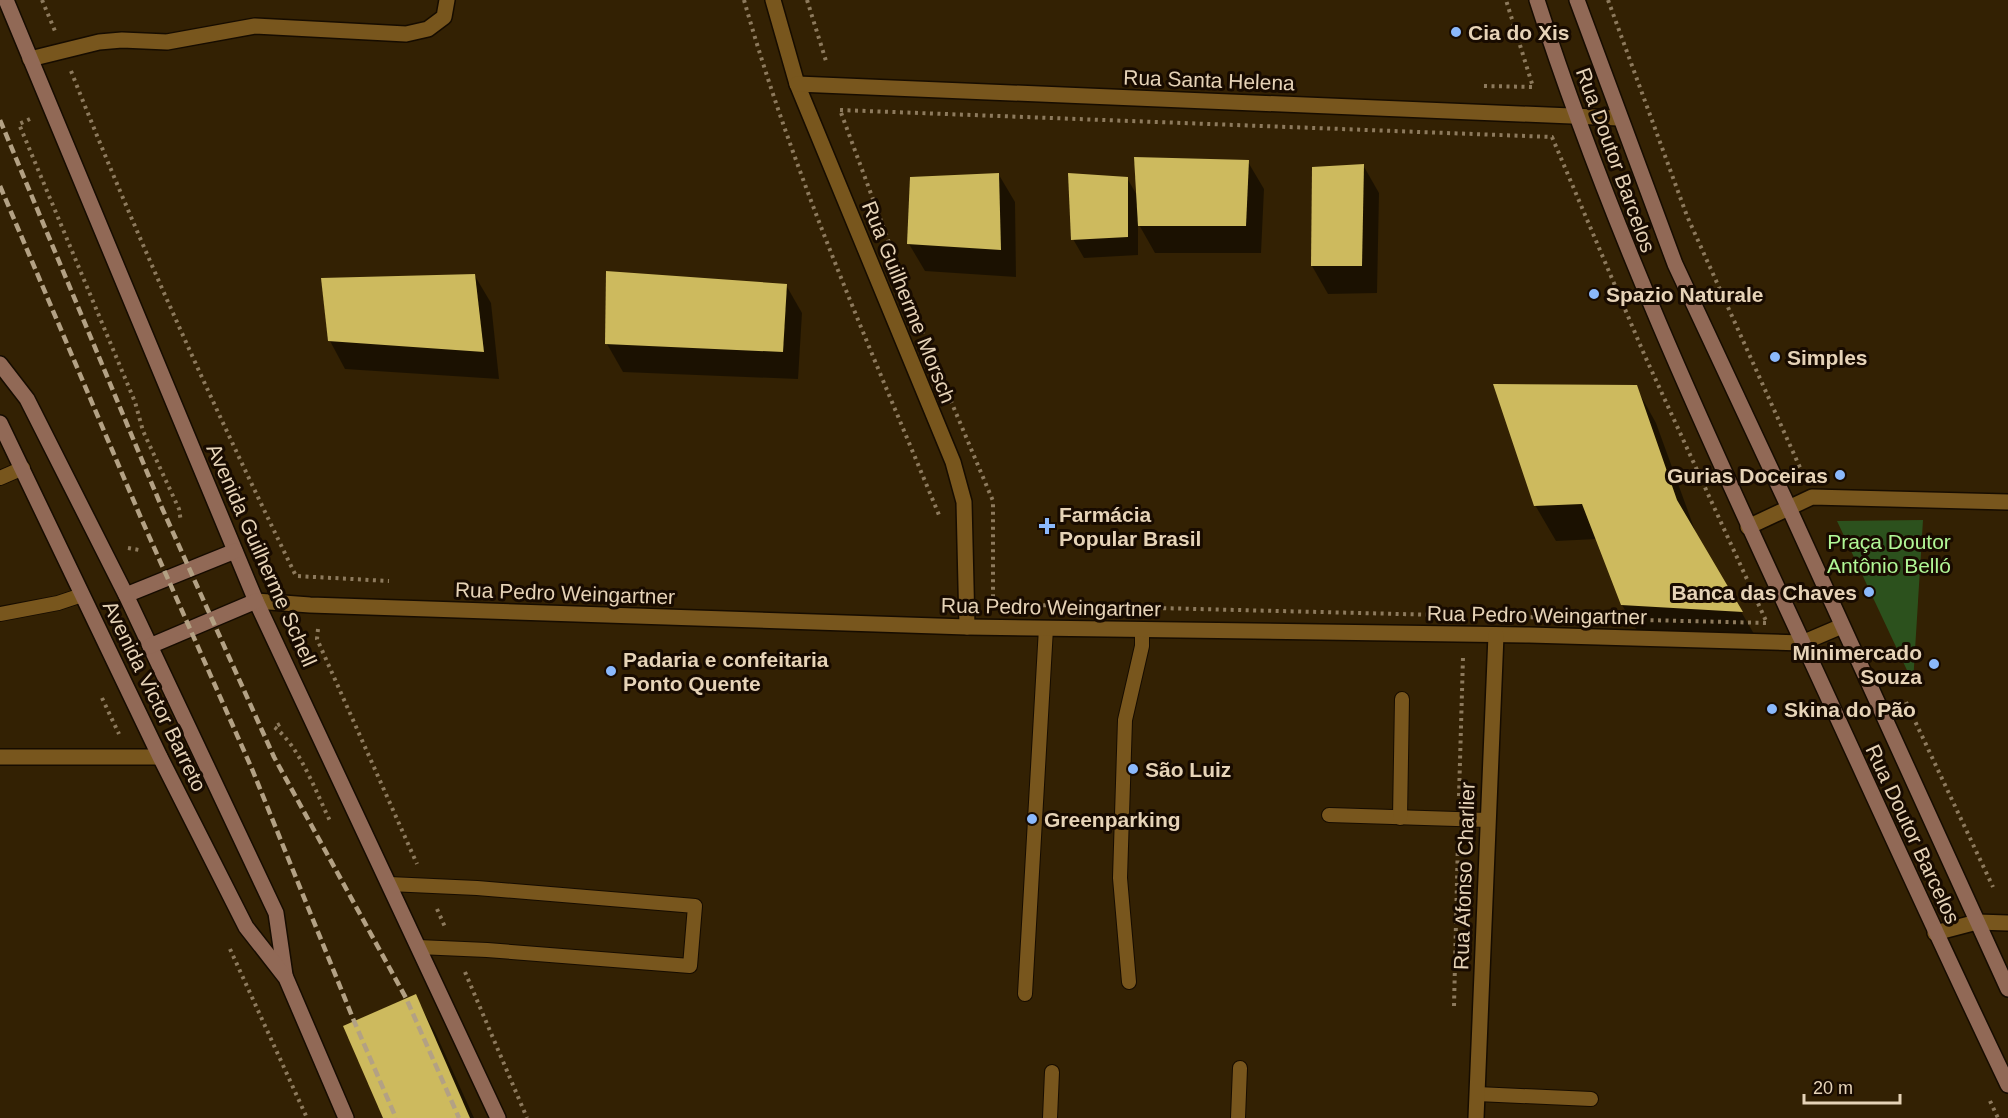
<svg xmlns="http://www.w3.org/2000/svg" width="2008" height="1118" font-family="Helvetica,sans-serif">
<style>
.green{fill:#2c511d}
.shadow{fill:#0007}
.building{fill:#cdba5e}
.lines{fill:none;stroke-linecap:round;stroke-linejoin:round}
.service-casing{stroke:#160c00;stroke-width:16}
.minor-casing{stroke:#160c00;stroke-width:18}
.secondary-casing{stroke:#160c00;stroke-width:18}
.path{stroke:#8d7a5d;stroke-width:4;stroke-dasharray:3 4.5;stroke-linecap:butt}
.service{stroke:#78561d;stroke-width:14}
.minor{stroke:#78561d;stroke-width:15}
.secondary{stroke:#916956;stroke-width:15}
.rail{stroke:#b3a184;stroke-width:4.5;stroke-dasharray:9 4.5;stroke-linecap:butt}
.poi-dot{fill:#8bb9fc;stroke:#180b00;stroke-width:2}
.labels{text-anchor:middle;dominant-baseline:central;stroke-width:6;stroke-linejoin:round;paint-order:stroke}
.poi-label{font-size:21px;font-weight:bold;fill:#e6d3b7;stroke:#180b00;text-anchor:start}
.street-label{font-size:21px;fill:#e6d3b7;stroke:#180b00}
.park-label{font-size:21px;fill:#b1f796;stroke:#180b00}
</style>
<rect width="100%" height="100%" fill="#332103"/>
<!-- green -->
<path class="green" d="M1923,520L1913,683L1837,521Z"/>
<!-- shadow -->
<g class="shadow">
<path d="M1248,162L1264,189L1261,253H1155L1138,223V255L1084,258L1073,239L1127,178L1138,197Z"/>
<path d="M1363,165L1379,193L1377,293L1328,294L1312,266L1314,169Z"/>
<path d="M999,175L1015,202L1016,277L925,271L909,244Z"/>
<path d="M475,276L491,303L499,379L345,369L330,341Z"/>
<path d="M786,285L802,313L798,379L623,372L607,344Z"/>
<path d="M1636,387L1656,423L1697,536L1757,639L1638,632L1622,605L1597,539L1556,541L1535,505Z"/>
<path d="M415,996L435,1032L474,1118H385Z"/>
</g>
<!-- building -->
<g class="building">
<path d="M1134,157L1249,160L1246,226H1138Z"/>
<path d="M1364,164L1362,266H1311L1312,167Z"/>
<path d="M999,173L1001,250L907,244L910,177Z"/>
<path d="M1068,173L1128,177V237L1071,240Z"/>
<path d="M606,271L787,284L783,352L605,344Z"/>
<path d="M475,274L484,352L328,341L321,278Z"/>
<path d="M1493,384L1637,385L1677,500L1743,612L1621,605L1582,504L1534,506Z"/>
<path d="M416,994L470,1118H383L343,1026Z"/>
</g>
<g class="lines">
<!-- service casing -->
<g class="service-casing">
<g id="service">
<path d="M0,478L23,468"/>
<path d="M0,614L58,603L82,595"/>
<path d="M1329,815L1488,820"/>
<path d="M1400,818L1402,699"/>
<path d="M389,884L477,888L695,906L690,966L487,950L418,947"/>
<path d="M1129,982L1120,878L1125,720L1142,646V630"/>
<path d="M1025,994L1046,628"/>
<path d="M1477,1094L1591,1099"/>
<path d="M1050,1118L1052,1072"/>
<path d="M1238,1118L1240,1068"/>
</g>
</g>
<!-- minor casing -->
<g class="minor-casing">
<g id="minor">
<path d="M773,0L797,84L953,462L964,502L967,627"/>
<path d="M30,59L99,42L122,40L167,42L255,26L406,34L428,29L444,17L447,0"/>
<path d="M797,84L1619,118"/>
<path d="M1748,527L1812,497L2008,502"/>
<path d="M256,601L310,605L967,627L1529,635L1802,643L1842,626"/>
<path d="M0,757H160"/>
<path d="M1935,933L1977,922L2008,923"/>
<path d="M1476,1118L1496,635"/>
</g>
</g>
<!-- secondary casing -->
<g class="secondary-casing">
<g id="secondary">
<path d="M6,0L256,601L498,1118"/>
<path d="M1537,0C1608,221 1705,432 1803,643C1871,790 1938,939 2008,1085"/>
<path d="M1577,0L1675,264L1789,508L2008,989"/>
<path d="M0,364L27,399L126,595L276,913L285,975"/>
<path d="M0,423L160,757L246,927L286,978L346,1118"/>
<path d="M126,595L235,551"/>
<path d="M150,646L256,601"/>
</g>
</g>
<!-- path -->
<g class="path">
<path d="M42,0L55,31"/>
<path d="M744,0C794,177 869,345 939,515"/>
<path d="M807,0L826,61"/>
<path d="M1608,0L1687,216L1802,472"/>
<path d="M71,71C139,243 215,410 296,576L389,581"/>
<path d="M1484,86L1533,87L1506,0"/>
<path d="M840,110L1552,137L1644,354L1767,623L993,604V501L924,337Z"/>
<path d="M30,119L19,124L135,402L143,431L179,509L181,522"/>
<path d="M128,548L139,550"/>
<path d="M318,629L317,639L417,864"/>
<path d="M102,698L119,734"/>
<path d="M1906,702L1993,887"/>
<path d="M280,724L274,727C300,746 317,795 331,823"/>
<path d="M1459,796L1463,657"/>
<path d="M437,909L445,927"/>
<path d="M230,949L307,1118"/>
<path d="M465,972L527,1118"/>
<path d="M1454,1006L1458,840"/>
<path d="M1990,1101L1998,1118"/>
</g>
<!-- service -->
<use href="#service" class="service"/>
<!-- minor -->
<use href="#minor" class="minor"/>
<!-- secondary -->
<use href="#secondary" class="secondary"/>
<!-- rail -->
<g class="rail">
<path d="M0,120L162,508L274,757L406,998L459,1118"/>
<path d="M0,186L141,518L252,769L354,1021L396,1118"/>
</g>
</g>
<!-- markers -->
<g class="poi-dot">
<circle cx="1456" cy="32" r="6"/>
<circle cx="1594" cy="294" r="6"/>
<circle cx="1775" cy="357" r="6"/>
<circle cx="1840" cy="475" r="6"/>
<path d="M1044 517h6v6h6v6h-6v6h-6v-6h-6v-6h6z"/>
<circle cx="1869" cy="592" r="6"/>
<circle cx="1934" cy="664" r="6"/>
<circle cx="611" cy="671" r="6"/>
<circle cx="1772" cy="709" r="6"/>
<circle cx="1133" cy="769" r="6"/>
<circle cx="1032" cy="819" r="6"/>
</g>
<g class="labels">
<!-- poi labels -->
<g class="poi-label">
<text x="1468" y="32">Cia do Xis</text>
<text x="1606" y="294">Spazio Naturale</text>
<text x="1787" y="357">Simples</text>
<text x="1828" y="475" text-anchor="end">Gurias Doceiras</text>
<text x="1059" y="514">Farmácia<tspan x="1059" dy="24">Popular Brasil</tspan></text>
<text x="1857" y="592" text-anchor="end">Banca das Chaves</text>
<text x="1922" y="652" text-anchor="end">Minimercado<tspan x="1922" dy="24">Souza</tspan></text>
<text x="623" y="659">Padaria e confeitaria<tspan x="623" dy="24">Ponto Quente</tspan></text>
<text x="1784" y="709">Skina do Pão</text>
<text x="1145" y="769">São Luiz</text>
<text x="1044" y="819">Greenparking</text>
</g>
<!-- street labels -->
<g class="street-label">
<text transform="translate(1209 80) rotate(2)">Rua Santa Helena</text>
<text transform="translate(1616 160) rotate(70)">Rua Doutor Barcelos</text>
<text transform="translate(909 302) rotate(68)">Rua Guilherme Morsch</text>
<text transform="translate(262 555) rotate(66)">Avenida Guilherme Schell</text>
<text transform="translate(565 593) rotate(2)">Rua Pedro Weingartner</text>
<text transform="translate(1051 607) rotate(1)">Rua Pedro Weingartner</text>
<text transform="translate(1537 615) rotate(1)">Rua Pedro Weingartner</text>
<text transform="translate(155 696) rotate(64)">Avenida Victor Barreto</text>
<text transform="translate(1913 834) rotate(65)">Rua Doutor Barcelos</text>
<text transform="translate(1464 876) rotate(-88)">Rua Afonso Charlier</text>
</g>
<!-- park labels -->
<g class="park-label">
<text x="1889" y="541">Praça Doutor<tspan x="1889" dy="24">Antônio Belló</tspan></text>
</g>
</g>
<!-- scale -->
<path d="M1804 1094v9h96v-9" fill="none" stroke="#e6d3b7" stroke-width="3"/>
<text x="1813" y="1094" font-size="18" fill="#e6d3b7" stroke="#180b00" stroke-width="4.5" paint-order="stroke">20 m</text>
</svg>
